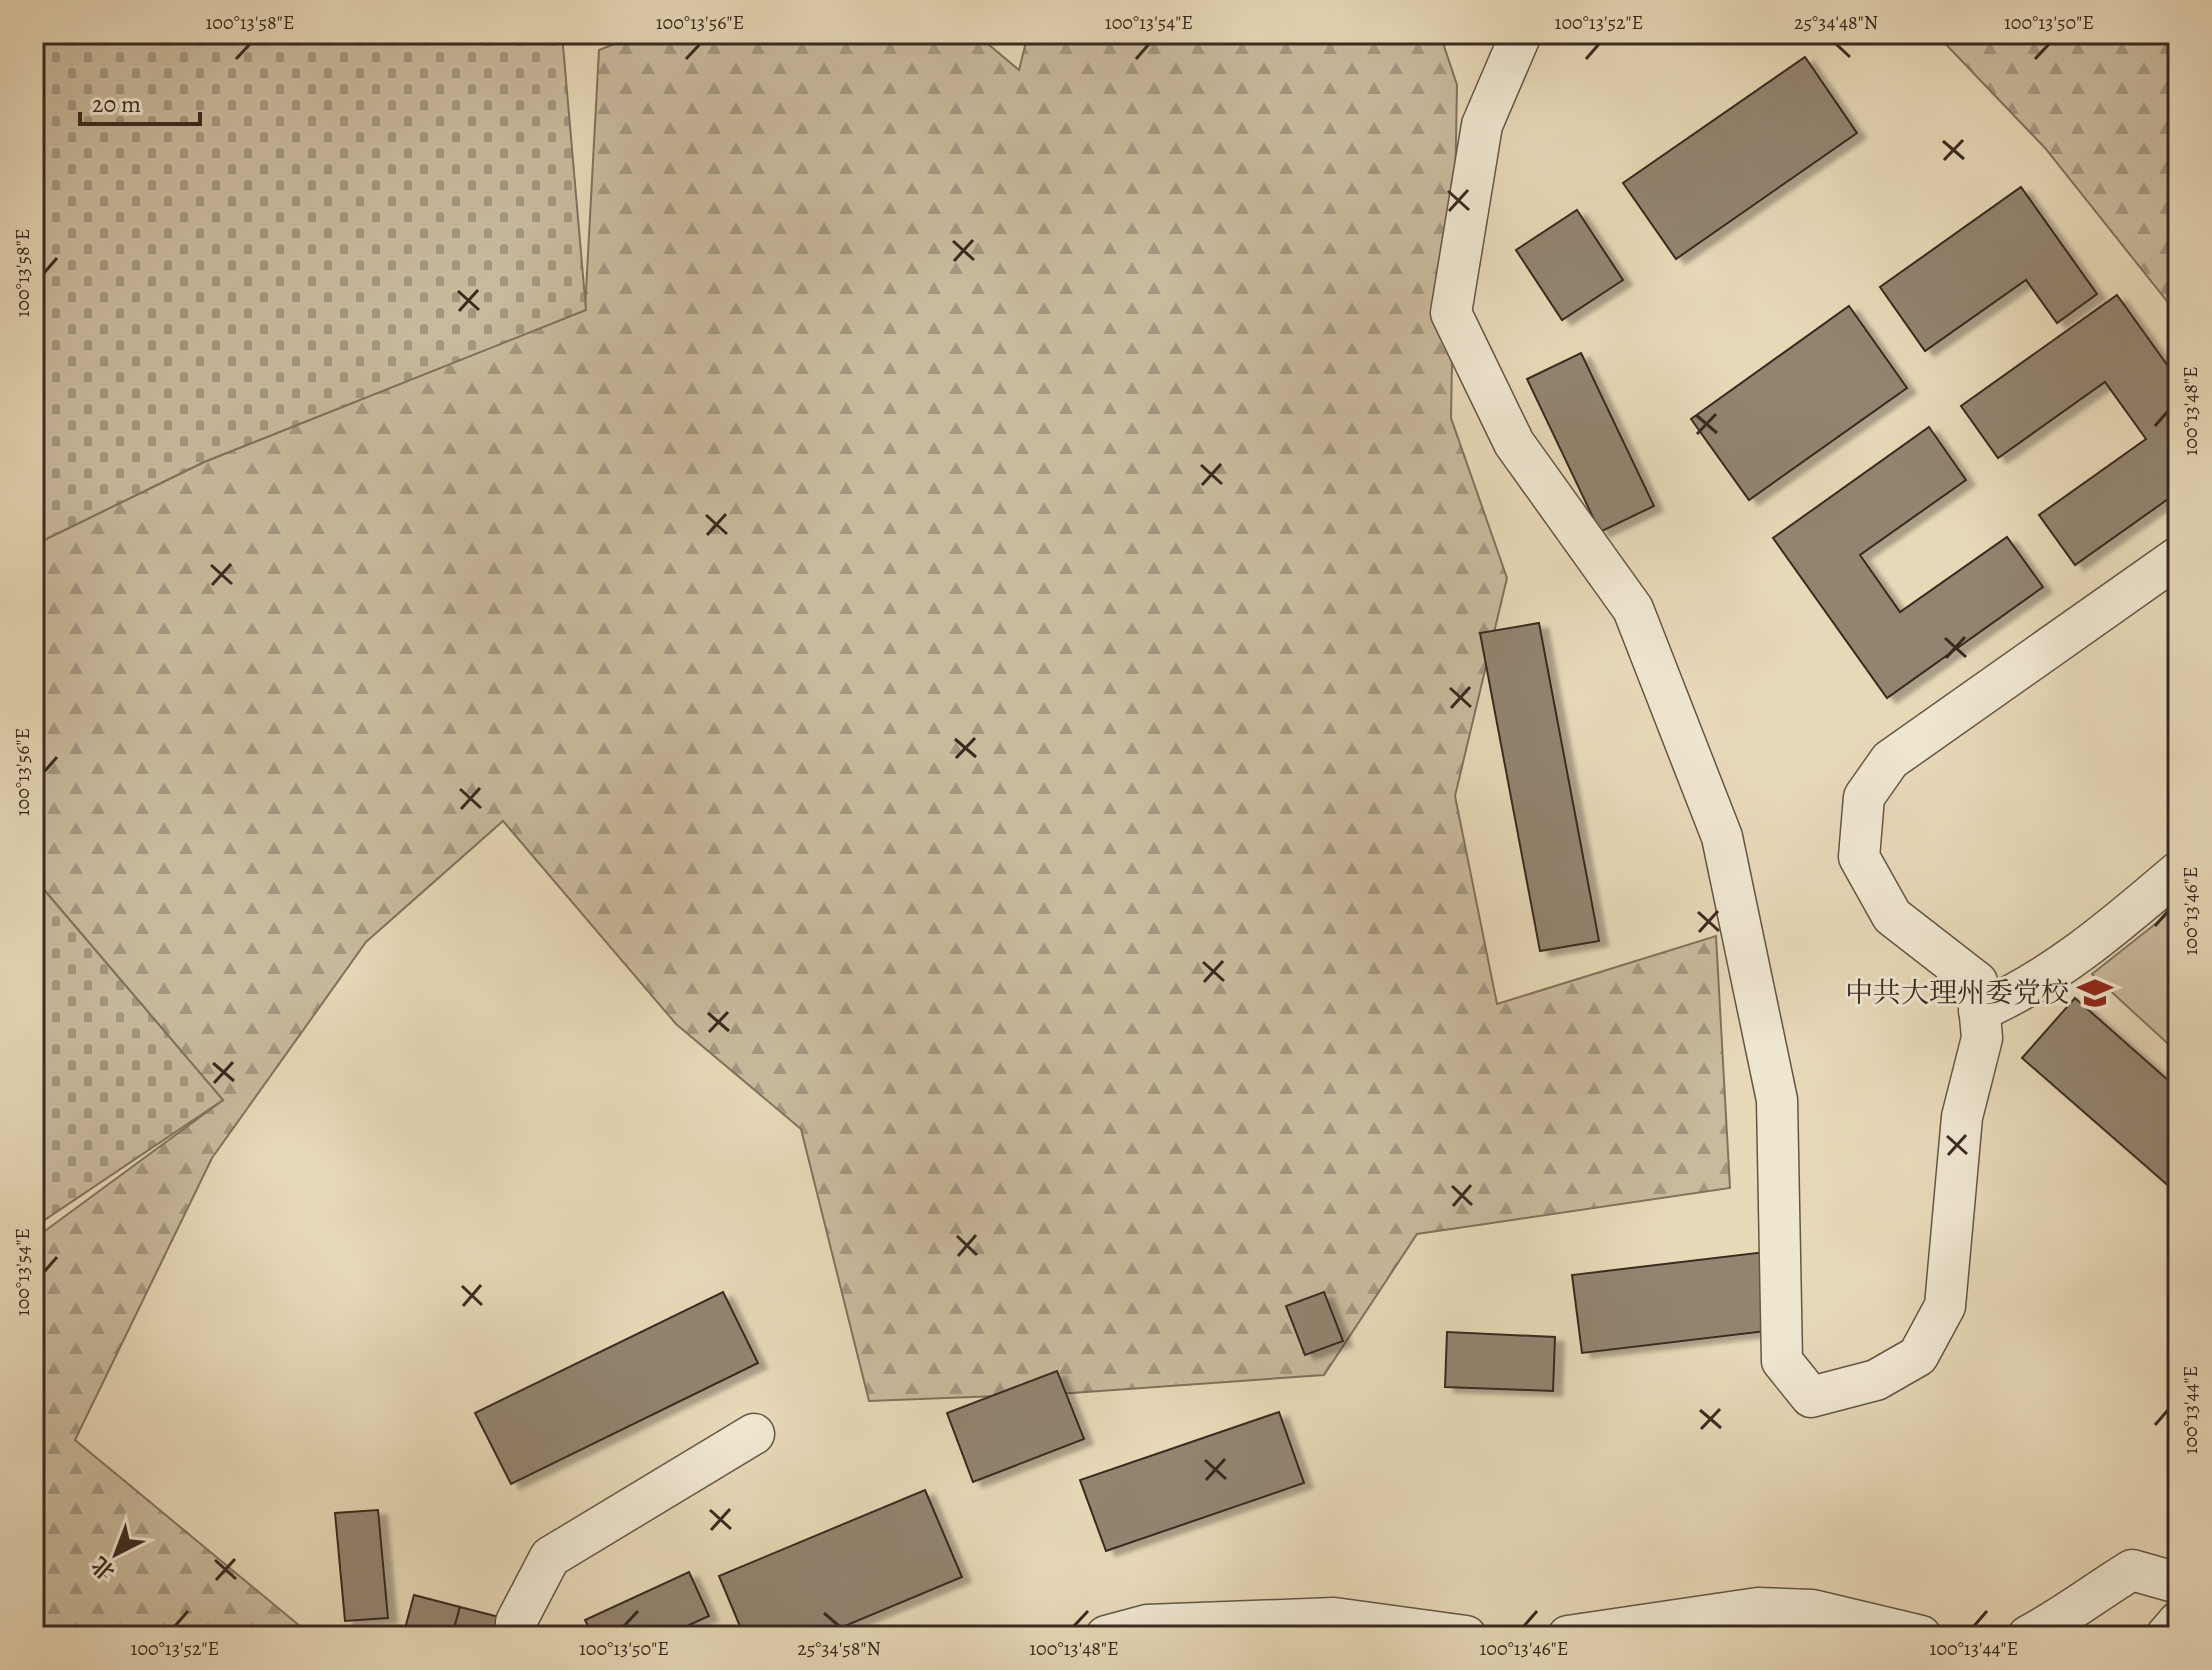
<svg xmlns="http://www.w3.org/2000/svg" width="2212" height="1670" font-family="Alegreya,'Noto Serif SC',serif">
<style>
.green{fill:#c9ba9d;stroke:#81725e;stroke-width:2}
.forest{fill:url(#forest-firs);stroke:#81725e;stroke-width:2}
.cemetery{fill:url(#cemetery-stones);stroke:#81725e;stroke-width:2}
.building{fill:#93846f;stroke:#392a20;stroke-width:2;filter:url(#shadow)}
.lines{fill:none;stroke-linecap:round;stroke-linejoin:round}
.minor-casing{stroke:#645646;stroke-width:43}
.minor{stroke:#efe6d0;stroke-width:40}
.ticks{fill:none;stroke:#392a20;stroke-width:3}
.labels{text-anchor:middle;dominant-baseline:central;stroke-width:6;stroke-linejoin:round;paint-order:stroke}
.poi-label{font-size:28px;fill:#392a20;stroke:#efe6d0;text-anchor:end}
.neatline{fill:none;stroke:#392a20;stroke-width:3}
.ticks-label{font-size:20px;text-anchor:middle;fill:#392a20}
</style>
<defs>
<pattern id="forest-firs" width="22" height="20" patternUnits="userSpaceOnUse" patternTransform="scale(2)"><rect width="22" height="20" fill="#c9ba9d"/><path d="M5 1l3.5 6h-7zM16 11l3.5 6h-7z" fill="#a49780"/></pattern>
<pattern id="cemetery-stones" width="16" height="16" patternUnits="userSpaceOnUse" patternTransform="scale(2)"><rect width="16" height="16" fill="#c9ba9d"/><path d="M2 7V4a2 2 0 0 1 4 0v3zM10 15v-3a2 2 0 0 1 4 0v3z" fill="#a49780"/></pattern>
<filter id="shadow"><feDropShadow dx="9" dy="5" stdDeviation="2" flood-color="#0004"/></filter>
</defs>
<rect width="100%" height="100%" fill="#e7d8b7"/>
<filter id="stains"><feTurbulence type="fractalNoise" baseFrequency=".0025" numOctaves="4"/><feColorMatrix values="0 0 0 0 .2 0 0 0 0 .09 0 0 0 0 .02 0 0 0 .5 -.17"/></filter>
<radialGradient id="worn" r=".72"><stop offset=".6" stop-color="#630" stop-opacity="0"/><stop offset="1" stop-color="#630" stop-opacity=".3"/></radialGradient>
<!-- green -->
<path class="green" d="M2178,906V1053L2092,974Z"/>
<!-- forest -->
<g class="forest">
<path d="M640,34H976L1019,70L1028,34H1440L1457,85L1451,418L1507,578L1455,796L1497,1004L1716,936L1730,1188L1417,1234L1324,1375L1072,1393L869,1401L801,1129L676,1024L503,821L366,942L212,1158L75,1440L312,1636H34V1239L223,1100L34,878V545L204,462L585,310L599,50Z"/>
<path d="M1936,34H2178V315L2045,148Z"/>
</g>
<!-- cemetery -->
<g class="cemetery">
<path d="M34,34H562L586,310L204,462L34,545Z"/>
<path d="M34,878L223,1100L34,1227Z"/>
</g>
<!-- building -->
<g class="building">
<path d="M1805,57L1857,133L1676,259L1623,183Z"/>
<path d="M2021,187L2097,294L2057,323L2026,280L1925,351L1880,287Z"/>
<path d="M1577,210L1623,280L1562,320L1516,250Z"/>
<path d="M2117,295L2178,380V492L2075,565L2039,515L2146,439L2105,382L1998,458L1961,406Z"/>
<path d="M1849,306L1907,388L1749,500L1691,419Z"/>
<path d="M1581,353L1654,506L1600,532L1527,379Z"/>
<path d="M1929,427L1966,480L1860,555L1900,612L2007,537L2043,587L1887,698L1773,538Z"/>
<path d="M1539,623L1599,941L1540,951L1480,633Z"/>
<path d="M2075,998L2178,1089V1179L2171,1188L2022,1058Z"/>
<path d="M1765,1252L1775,1330L1582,1353L1572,1275Z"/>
<path d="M723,1292L758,1363L511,1484L475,1413Z"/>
<path d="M1324,1292L1343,1341L1305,1355L1286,1306Z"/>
<path d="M1447,1332L1555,1337L1553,1391L1445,1387Z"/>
<path d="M1057,1371L1084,1439L973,1482L947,1413Z"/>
<path d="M1279,1412L1304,1483L1106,1551L1080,1480Z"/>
<path d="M925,1490L962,1577L821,1636H744L719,1576Z"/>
<path d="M378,1510L388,1618L345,1621L335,1513Z"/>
<path d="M689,1572L709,1616L665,1636H593L585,1620Z"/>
<path d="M414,1595L460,1607L452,1636H403Z"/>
<path d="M460,1607L499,1617L494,1636H452Z"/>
<path d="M577,1627V1636H540V1630Z"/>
<path d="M1729,1629L1804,1636H1699Z"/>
</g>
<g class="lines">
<!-- minor casing -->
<g class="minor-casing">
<g id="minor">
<path d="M1521,34L1482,125L1451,313L1514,443L1633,609L1722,837L1777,1100L1782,1361L1811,1397L1876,1380L1918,1356L1945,1306L1962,1117L1982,1038L1977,982L1892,916L1859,857L1864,797L1890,760L2178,557"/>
<path d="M1979,1011C2055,978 2116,925 2178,872"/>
<path d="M518,1636L516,1622L550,1557L754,1434"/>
<path d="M1106,1636L1147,1625L1334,1618L1466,1636"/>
<path d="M1568,1636L1758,1608L1812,1610L1921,1636"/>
<path d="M2028,1636C2065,1616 2096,1592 2132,1570L2178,1583"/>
<path d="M2166,1636L2178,1622"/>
</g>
</g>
<!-- minor -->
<use href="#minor" class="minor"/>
</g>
<!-- ticks -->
<path class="ticks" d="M1836,44L1850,57M236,59L250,44M686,59L700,44M1136,59L1149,44M1586,59L1599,44M2035,59L2049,44M1943,141L1964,159M1944,160L1963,140M1448,191L1469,210M1449,211L1468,190M953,241L974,260M954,261L973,240M44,273L57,258M458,291L479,310M459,311L478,290M1696,415L1717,433M2155,426L2168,411M1697,434L1716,414M1201,465L1222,484M1202,485L1221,464M706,515L727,534M707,535L726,514M211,565L232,584M212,585L231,564M1945,638L1966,657M1946,658L1965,637M1450,688L1471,707M1451,708L1470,687M955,739L976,757M956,758L975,738M44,772L57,757M460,789L481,808M461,809L480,788M1698,912L1719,931M2155,926L2168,911M1699,932L1718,911M1203,962L1224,981M1204,982L1223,961M708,1013L729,1031M709,1032L728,1012M213,1063L234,1081M214,1083L233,1062M1947,1136L1967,1154M1948,1155L1966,1135M1452,1186L1472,1205M1453,1206L1471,1185M957,1236L977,1255M958,1256L976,1235M44,1272L57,1257M462,1286L482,1305M463,1306L481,1285M1700,1410L1721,1428M2155,1425L2168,1410M1701,1429L1720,1409M1205,1460L1226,1479M1206,1480L1225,1459M710,1510L731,1529M711,1530L730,1509M215,1560L236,1579M216,1580L235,1559M824,1613L839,1626M175,1626L188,1611M624,1626L638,1611M1074,1626L1088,1611M1524,1626L1537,1611M1974,1626L1987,1611"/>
<!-- icons -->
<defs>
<g id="university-bare" transform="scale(2.76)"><path d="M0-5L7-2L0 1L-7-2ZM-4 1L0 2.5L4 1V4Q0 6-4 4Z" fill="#8f2418" stroke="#efe6d0" stroke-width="2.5" paint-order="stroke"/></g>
</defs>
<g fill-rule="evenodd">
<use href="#university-bare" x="2095" y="993"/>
</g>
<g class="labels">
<!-- poi labels -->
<g class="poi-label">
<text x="2069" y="993">中共大理州委党校</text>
</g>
</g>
<!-- margin -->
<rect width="2212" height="1670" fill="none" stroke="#e7d8b7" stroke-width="88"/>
<!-- north arrow -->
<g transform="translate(116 1554) rotate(222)" stroke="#efe6d0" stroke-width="6" paint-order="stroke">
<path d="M0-6L14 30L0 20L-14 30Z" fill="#392a20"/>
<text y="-12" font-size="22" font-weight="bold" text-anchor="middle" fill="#392a20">北</text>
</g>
<!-- scale -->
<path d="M80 112v12h120v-12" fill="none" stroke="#392a20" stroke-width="4"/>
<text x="92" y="112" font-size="24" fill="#392a20" stroke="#efe6d0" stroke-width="6" paint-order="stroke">20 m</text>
<rect x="44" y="44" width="2124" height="1582" class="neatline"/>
<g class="ticks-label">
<text x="250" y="29">100°13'58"E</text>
<text x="700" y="29">100°13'56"E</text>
<text x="1149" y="29">100°13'54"E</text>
<text x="1599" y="29">100°13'52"E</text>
<text x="1836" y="29">25°34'48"N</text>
<text x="2049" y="29">100°13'50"E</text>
<text transform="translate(22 273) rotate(-90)" y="7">100°13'58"E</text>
<text transform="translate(2190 411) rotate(-90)" y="7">100°13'48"E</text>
<text transform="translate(22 772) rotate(-90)" y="7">100°13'56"E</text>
<text transform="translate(2190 911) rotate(-90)" y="7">100°13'46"E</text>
<text transform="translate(22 1272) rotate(-90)" y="7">100°13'54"E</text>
<text transform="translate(2190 1410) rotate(-90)" y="7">100°13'44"E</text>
<text x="175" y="1655">100°13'52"E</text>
<text x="624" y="1655">100°13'50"E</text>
<text x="839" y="1655">25°34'58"N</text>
<text x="1074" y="1655">100°13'48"E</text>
<text x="1524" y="1655">100°13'46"E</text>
<text x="1974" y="1655">100°13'44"E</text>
</g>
<rect width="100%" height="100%" filter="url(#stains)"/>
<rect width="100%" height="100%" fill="url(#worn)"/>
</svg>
